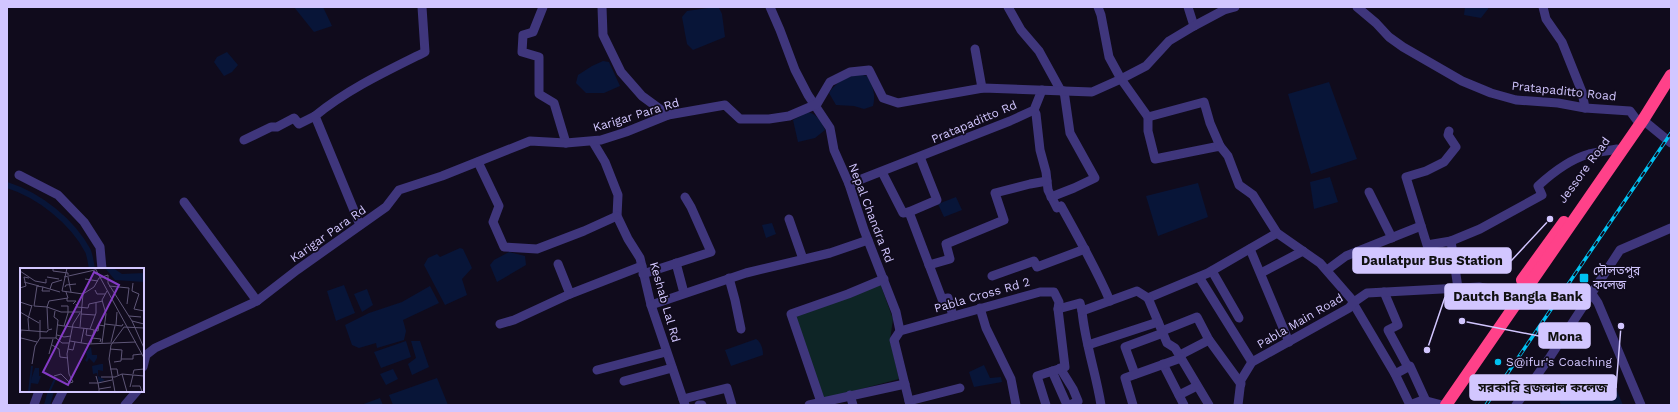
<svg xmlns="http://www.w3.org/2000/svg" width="1678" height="412" font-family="'Work Sans','Noto Sans Bengali',sans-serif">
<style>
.green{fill:#0e2526}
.water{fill:#081538}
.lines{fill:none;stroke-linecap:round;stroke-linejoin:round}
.canal{stroke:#081538;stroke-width:6}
.minor{stroke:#3f367c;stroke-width:9}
.highway{stroke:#ff4189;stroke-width:12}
.rail-casing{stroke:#00c1f1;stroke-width:3.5}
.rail{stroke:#100b1c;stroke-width:2;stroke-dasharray:6;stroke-linecap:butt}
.poi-dot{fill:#00c1f1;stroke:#100b1c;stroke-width:1.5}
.labels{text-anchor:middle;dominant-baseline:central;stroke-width:3.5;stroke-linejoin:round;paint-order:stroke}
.street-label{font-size:12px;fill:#d2c6ff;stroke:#100b1c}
.poi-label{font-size:12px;fill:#d2c6ff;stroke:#100b1c;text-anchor:start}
.inset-river{fill:none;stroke:#081538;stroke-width:2}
.inset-road{fill:none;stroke:#5e5677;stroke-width:1}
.view{fill:#843bc5;fill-opacity:0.15;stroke:#843bc5;stroke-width:2}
.inset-edge{fill:none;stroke:#d2c6ff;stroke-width:2}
.leader{fill:none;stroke:#d2c6ff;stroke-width:1.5}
.callout-dot{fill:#d2c6ff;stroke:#100b1c;stroke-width:1.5}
.callout{fill:#d2c6ff;stroke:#d2c6ff;stroke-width:1.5}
.callout-label{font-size:13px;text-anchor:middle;font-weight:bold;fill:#111}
</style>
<rect width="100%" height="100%" fill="#100b1c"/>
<!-- green -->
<path class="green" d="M880,283L893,319L890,340L899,379L823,399L794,315Z"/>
<!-- water -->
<g class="water">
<path d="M294,7H323L332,26L314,32Z"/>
<path d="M1465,7H1488V9L1481,18L1464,15Z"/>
<path d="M708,8H719L722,14L725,37L693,50L687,44L682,17L687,11Z"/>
<path d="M227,52L238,65L232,72L224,76L214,62L217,57Z"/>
<path d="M603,61L609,62L620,86L604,93H586L576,83L578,75L592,66Z"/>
<path d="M859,74L867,76C873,86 876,95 873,106L864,109L854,106L836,105L829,93C837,81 846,77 859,74Z"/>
<path d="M1329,82L1357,159L1311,174L1288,94Z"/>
<path d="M808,112C818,115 821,121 825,130L815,138L798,142L793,120Z"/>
<path d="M1330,177L1338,202L1314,209L1310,182Z"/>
<path d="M1198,183L1208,217L1158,236L1146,196Z"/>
<path d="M956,197L962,210L944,217L938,204Z"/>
<path d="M772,223L776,234L766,238L762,225Z"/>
<path d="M460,248L463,249L472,268L462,279L467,295L445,305L424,265L428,258L437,254L440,257Z"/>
<path d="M509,252L525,256L526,265L497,282L490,265L494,260Z"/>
<path d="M344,285L355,313L336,321L327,291Z"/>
<path d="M430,286L439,303L403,320L406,331L404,340L377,348L376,343L359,348L352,345L345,325L369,313L402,302Z"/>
<path d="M367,289L373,305L362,312L354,294Z"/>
<path d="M756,339C761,342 763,349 763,355L731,366L725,350Z"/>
<path d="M406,341L411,357L381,368L374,352Z"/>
<path d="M411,341H420L429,367L412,375L408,364L416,358Z"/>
<path d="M984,365L990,378L1001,377L1002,382L974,387L969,372Z"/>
<path d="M393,369L398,379L386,385L380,374Z"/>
<path d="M1603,375L1611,377L1623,405H1561L1559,400L1574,389Z"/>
<path d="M437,378L448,405H393L389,395Z"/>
<path d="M380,398L383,405H361Z"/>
</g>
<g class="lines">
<!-- canal -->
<g class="canal">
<path d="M7,185C39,195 72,221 88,251C90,256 91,263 92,269"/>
<path d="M47,405L51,391"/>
</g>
<!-- minor -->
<g class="minor">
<path d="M543,7L533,32L523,35L522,52L539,57V94L554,103L566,143"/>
<path d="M602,7L603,35L621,72L642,96L668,115"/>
<path d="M770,7L780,30L795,70L808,95L830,128L834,150L849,184L864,230L896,312L900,331"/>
<path d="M1008,7L1021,30L1039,51L1061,91"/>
<path d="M1098,7L1101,15L1109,57L1121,79L1148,117V131L1155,159L1220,146L1228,156L1239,185L1253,195L1277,233L1320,263L1354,302"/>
<path d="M1188,7L1194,26"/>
<path d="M1357,7L1376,23L1389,37L1403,47L1462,81L1491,93L1516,100L1558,103L1585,108L1630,111L1639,123L1643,120L1671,143"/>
<path d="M1543,7L1546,19L1562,42L1582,92L1585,108"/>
<path d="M975,49L982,88"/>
<path d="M1034,110L1036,114L1040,150L1046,172L1048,190L1057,208L1061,206C1078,237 1096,268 1110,301"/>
<path d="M1148,117L1204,102L1210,123L1220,146"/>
<path d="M1449,131L1448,135L1456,147L1444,162L1426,171L1406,177L1427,245L1451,241L1458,288"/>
<path d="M244,140L271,127H277L294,118L299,124L315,116"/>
<path d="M593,142L605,162L618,195L617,216L628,239L640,258L651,305L685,405"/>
<path d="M478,162L499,206L493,222L504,247L537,249L584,231L617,216"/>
<path d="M882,172L903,213L909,212L942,299L948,298L953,316"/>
<path d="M19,175L58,195L84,222L100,247L102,269"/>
<path d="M849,184L1010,121L1034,110L1042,90"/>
<path d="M1369,192L1392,238"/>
<path d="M1051,197L1074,188L1095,178L1070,133L1064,91"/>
<path d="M184,202L257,301"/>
<path d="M909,212L937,200L920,157"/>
<path d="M789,219L803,259"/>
<path d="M360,225L315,116C348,89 387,71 425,52L422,7"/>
<path d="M1451,241L1480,229L1542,195L1538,186C1551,174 1571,159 1589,154C1598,152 1607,151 1617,149"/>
<path d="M1250,249L1289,342"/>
<path d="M676,263L684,293"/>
<path d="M558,264L570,294L642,266"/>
<path d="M929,265L950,259L946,244L1004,220L995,193L1030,184L1047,181"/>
<path d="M1327,270L1346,256L1421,226"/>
<path d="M1212,271L1239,318"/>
<path d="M1261,273L1303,251"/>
<path d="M643,274L711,252L691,207L685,197"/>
<path d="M992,276L1034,261L1037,267L1085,249"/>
<path d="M1199,277L1252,362"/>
<path d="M729,278L735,300L741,329"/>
<path d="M1384,292L1398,325L1388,330L1408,367"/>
<path d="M1592,294L1598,303L1641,405"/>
<path d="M1148,298L1208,273L1277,233"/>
<path d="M1148,298L1167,343L1175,348L1209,405"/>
<path d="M1353,303L1395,374L1410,405"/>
<path d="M651,305L746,273L830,253L868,240"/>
<path d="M980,308L986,328L1011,379L1016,405"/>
<path d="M1082,311C1085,343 1096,373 1101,405"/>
<path d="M500,324L514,320L570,294"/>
<path d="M1162,331L1197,317L1209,340L1241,384"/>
<path d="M1088,345L1158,322"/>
<path d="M1180,355L1209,340"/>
<path d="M1163,364L1184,405"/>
<path d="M143,367L146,355L155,348L257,301L297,270L386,207L399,190L442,176L530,141L566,143L601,140L626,132L668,115L725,105L740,119H769L789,116L817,104L830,82L850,72L869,70L883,98L898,103L983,88L1092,92L1121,79L1146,66L1169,41L1194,26L1224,10L1235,7"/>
<path d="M1060,368L1073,389L1078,401L1070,405"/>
<path d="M597,370L666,352"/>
<path d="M1052,371L1067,405"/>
<path d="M1135,374L1125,347L1163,333"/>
<path d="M1395,374L1410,366L1426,401"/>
<path d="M624,381L672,368"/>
<path d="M850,395L853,405"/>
<path d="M1179,395L1197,386"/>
<path d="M683,399L727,388L732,405"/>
<path d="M909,401L960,388"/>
<path d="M821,402L791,314L848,294L884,279"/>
<path d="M34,405L39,391"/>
<path d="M56,405L63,391"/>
<path d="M125,405L137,391"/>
<path d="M699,405H702"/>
<path d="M809,405L905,384"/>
<path d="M910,405L894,340L900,331L1040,292H1054L1059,302L1058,309L1080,303L1082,311L1137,291L1148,298"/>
<path d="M1046,405L1037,376L1065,367L1058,309"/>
<path d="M1133,405L1125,378L1181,358"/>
<path d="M1238,405L1241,380L1252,362L1349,308L1354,302L1367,293L1479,287L1521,295"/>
<path d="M1410,405L1423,400L1442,405"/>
<path d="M1516,405L1550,357L1620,250L1671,228"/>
</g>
<!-- highway -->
<g class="highway">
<path d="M1527,290L1522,280L1564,222"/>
<path d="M1446,405L1643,120L1671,75"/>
</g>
<!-- rail casing -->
<g class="rail-casing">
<path id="rail" d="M1486,405L1671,133"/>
</g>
<!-- rail -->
<use href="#rail" class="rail"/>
</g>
<!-- markers -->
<g class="poi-dot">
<rect x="1579" y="273" width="10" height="10" rx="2"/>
<circle cx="1498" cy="362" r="4"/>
</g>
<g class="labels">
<!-- street labels -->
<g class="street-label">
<text transform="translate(1564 91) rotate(6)">Pratapaditto Road</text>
<text transform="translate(636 115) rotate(-17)">Karigar Para Rd</text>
<text transform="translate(974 122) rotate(-23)">Pratapaditto Rd</text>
<text transform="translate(1584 170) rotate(-54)">Jessore Road</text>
<text transform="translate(871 213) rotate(69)">Nepal Chandra Rd</text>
<text transform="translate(328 234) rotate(-35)">Karigar Para Rd</text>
<text transform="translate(982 295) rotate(-16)">Pabla Cross Rd 2</text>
<text transform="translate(665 302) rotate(74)">Keshab Lal Rd</text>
<text transform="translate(1300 321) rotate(-30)">Pabla Main Road</text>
</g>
<!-- poi labels -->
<g class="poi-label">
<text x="1593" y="271">দৌলতপুর<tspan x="1593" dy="14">কলেজ</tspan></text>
<text x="1506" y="362">S@ifur's Coaching</text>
</g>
</g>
<!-- overview -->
<g transform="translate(20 268)">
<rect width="124" height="124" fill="#100b1c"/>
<path d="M85,0H93L102,6L124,5V14L95,12ZM71,79L72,87H77V90L74,95L69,90L67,94L65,92L67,89L66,84ZM81,96H83V103L78,102V108L85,112L79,115L77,105L73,106L72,98ZM15,100H19V108H21L18,116L10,115Z" fill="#081538"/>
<path class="inset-river" d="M9,124L12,98M29,124L36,109"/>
<path class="inset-road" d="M33,0V3L48,5V7M47,0L42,23L63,26M75,0L124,90M0,3L15,13L26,15V11M27,9L39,11M44,9L75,2M48,9L51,24M65,11L78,13M4,14L19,18M113,15L112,23L119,26L114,41L124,43M89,18L109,20L107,36M23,19L40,24M45,19L46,17L56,16M0,20L6,18L4,9L9,10M30,21L32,15L42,12M75,22L77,26H85M46,24L48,30L29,33L27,39L41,44H61M47,30V33H56L53,36M0,34L12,38M76,35V45L70,61L78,63L79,57L85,58M56,36L57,39L68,40L69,36L83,33M41,38H48V45M0,44L19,55M61,46L75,47M109,48L121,49M112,53L124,56M85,56L102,58L103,56M38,57L44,58L48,45M96,57L97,44M44,58L70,61M60,59L63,26L74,19L79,10L88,7V15L112,53L124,80M67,60L66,67L72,68M28,61L27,39L14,38L17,18L23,19L22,23H30M9,63L8,51L12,37M37,67L44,69L51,68M1,70L17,74M20,70H36L38,52L34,49L35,43M36,70L42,75H49M72,70L81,71L80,74M0,72L1,62L27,64L28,62L32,61M50,73L68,76L116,74M91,74L95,58M61,75L64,60M71,75L74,62M82,75L86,46L82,32L87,23M32,77L39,81L40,89L48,90M48,81L53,82L55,74M90,81L102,82L101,93L94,94M29,86L33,71M101,91H113V87L122,86M12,96L15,78L20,70V52M90,101H97L98,107M102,106L107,124M113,106L114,102L124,101M34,108L41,106L50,115L53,114M81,109H95L102,106L124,108M53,114L49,106L47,86L53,56L60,45M69,115H78L76,108M112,118H120L122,124M110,119L113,107M79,121L78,115L92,112M79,124V121L91,119M95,124L89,91L91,77L104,59L124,60"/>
<path class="view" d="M74,4L99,17L48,117L23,104Z"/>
<rect width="124" height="124" class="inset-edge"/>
</g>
<!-- callouts -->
<path class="leader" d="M1550 219L1511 261M1427 350L1445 297M1462 321L1539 336M1621 326L1616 388"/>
<g class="callout-dot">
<circle cx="1550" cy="219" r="4"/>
<circle cx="1427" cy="350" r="4"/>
<circle cx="1462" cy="321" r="4"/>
<circle cx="1621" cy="326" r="4"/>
</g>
<g class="callout">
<rect x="1353" y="248" width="158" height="25" rx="4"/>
<rect x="1445" y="284" width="145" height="25" rx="4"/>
<rect x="1539" y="323" width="51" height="25" rx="4"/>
<rect x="1470" y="375" width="146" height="25" rx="4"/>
</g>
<g class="callout-label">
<text x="1432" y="265">Daulatpur Bus Station</text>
<text x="1518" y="301">Dautch Bangla Bank</text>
<text x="1565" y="341">Mona</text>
<text x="1543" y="392">সরকারি ব্রজলাল কলেজ</text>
</g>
<!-- border -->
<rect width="1678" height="412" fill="none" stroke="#d2c6ff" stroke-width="16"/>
</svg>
